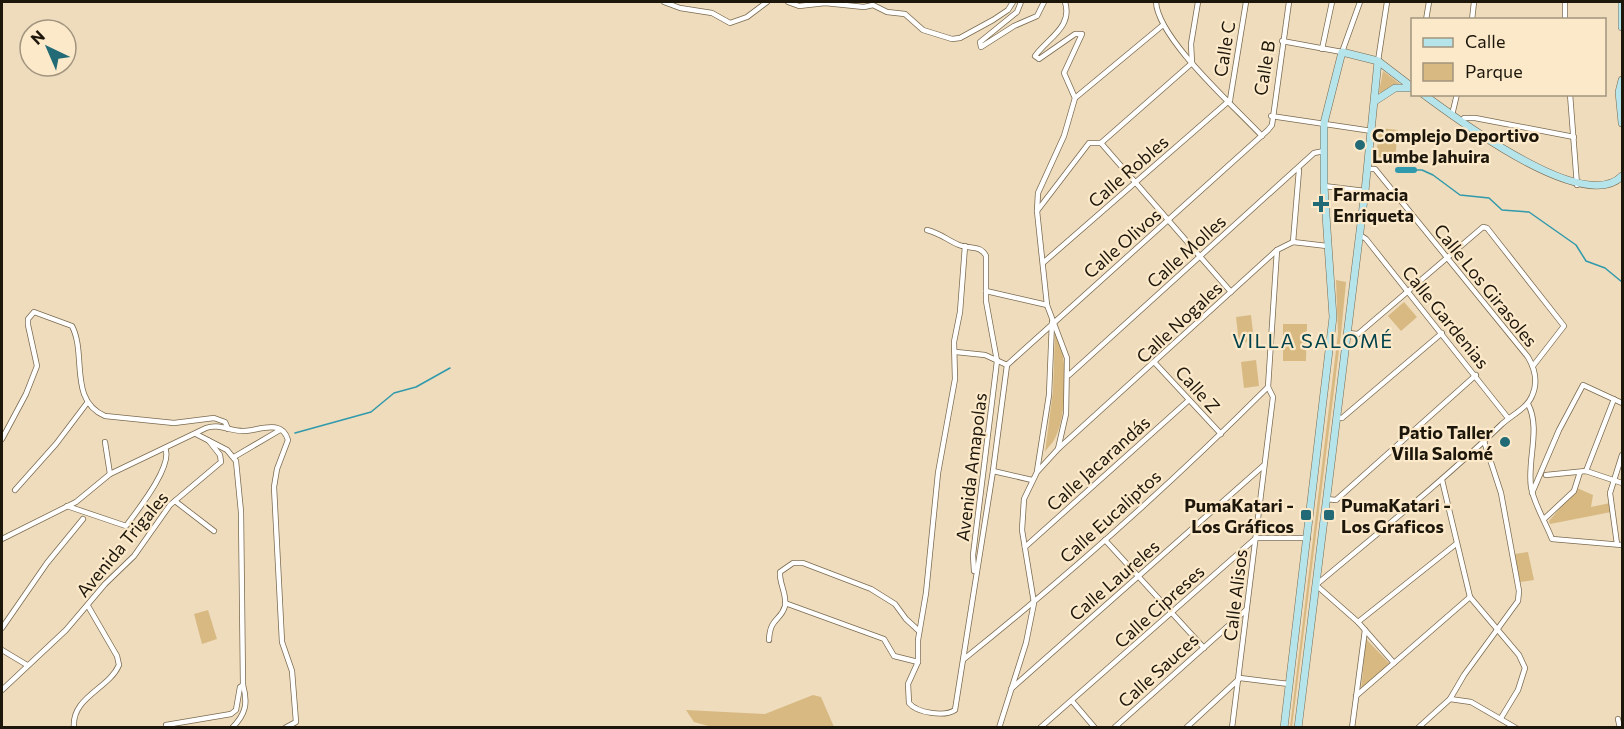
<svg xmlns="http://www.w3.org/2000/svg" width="1624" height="729" font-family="Commissioner,sans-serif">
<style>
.green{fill:#d8b982}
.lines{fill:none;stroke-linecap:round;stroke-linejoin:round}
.stream{stroke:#3099ab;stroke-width:1.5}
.canal{stroke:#3099ab;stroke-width:6}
.street-casing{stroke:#7a6a4f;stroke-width:6}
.secondary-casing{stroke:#7a6a4f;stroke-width:8}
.street{stroke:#fff;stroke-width:4.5}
.secondary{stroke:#b5e4eb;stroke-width:7}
.poi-dot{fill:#216a76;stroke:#fbe9ca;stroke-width:2}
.labels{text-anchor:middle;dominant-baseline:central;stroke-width:4.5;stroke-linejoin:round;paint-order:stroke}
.street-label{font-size:18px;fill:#1d160b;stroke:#fbe9ca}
.poi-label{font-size:18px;font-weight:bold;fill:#1d160b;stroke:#fbe9ca;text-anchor:start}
.neighbourhood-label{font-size:20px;letter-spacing:1.5px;fill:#01424c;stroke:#fbe9ca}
</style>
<rect width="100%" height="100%" fill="#eedcbd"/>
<!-- green -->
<g class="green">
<path d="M1383,71L1400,84L1381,93L1379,92Z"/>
<path d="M1379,128L1398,130L1395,159L1376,157Z"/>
<path d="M1336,280L1346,282L1341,334L1292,727H1290L1338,334Z"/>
<path d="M1404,302L1417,317L1401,331L1388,316Z"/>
<path d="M1251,315L1254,341L1239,343L1236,317Z"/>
<path d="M1283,324H1307L1306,361H1283Z"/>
<path d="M1055,333C1069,352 1067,415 1056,436C1054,442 1048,447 1045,452L1053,391Z"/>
<path d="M1256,360L1259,386L1244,388L1241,362Z"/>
<path d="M1577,488L1593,495L1591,507L1610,503L1611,512L1550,524L1549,521Z"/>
<path d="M1528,552L1534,580L1520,582L1515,554Z"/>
<path d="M208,610L217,639L202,644L194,614Z"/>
<path d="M1366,639L1391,665L1361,690Z"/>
<path d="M813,695L821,697L834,727H712L694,722L686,710L765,714Z"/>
</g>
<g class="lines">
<!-- stream -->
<g class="stream">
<path d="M1414,170H1422L1433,175L1460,195L1489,198L1502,210L1529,212L1576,245L1586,261L1605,268L1622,282"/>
<path d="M295,433L371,412L394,393L416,387L450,368"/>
</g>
<!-- canal -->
<path class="canal" d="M1398,170H1414"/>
<!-- street casing -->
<g class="street-casing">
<g id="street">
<path d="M664,2L680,8L712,13L730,23L747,17L767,2"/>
<path d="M788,2L799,6L825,3L864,7L873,5L887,12L905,14L923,30L952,39L960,38L993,20L1008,10L1013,2"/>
<path d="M1021,2L1017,12L980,42L981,47L1014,26L1037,16L1044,2"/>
<path d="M1156,2C1158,39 1235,107 1262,136"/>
<path d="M1565,2V20"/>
<path d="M1426,20L1429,2"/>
<path d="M1472,20L1474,2"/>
<path d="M1282,41L1342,52L1360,2"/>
<path d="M1322,49L1332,2"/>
<path d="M1378,61L1387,2"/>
<path d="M1192,63L1191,44L1198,2"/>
<path d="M1570,94L1577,185"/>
<path d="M1075,98L1163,25"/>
<path d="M1230,100L1246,2"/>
<path d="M1452,115L1457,94"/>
<path d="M1271,116L1372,131"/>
<path d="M1461,122L1464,118H1475L1574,137"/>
<path d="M1101,143L1231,292"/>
<path d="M1368,169H1375L1528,357C1535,369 1538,383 1532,396C1527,408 1512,415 1502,424C1443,481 1379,532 1316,585L1358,622L1394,663"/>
<path d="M1324,186L1365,191"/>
<path d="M1037,211L1089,143H1101L1192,63"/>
<path d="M927,230C940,233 947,240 959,245C969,249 981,245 986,256V301L997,361L973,555L974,571"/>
<path d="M1360,235L1366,239L1508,418"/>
<path d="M1293,242L1299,170"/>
<path d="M965,246L960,312L954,342L955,379L938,473L926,593L918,640V662L908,684L909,703C917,713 945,717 955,710L993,471L1007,365"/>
<path d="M1044,262L1230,100"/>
<path d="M986,291L1047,305"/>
<path d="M1347,333L1358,334L1483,227L1487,228L1564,326L1533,366"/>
<path d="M956,352L985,355L1007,365"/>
<path d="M1155,363L1221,434"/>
<path d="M1007,365L1268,130L1272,125L1289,2"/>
<path d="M1069,375L1314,153L1324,151"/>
<path d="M1528,404C1541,428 1527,460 1531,487C1534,504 1546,523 1552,539L1622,545"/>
<path d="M1336,418H1342L1442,333"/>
<path d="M196,434L227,450L236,461L241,512L243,685C248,703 246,714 232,728"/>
<path d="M2,439L26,394L37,366L28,325V319L34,312L72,326C87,355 68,400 105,416L174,423L214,418L225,422L228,429"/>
<path d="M105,442L110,474"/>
<path d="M1059,448L1277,250L1293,242L1327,246"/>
<path d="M234,457L280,430"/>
<path d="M993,471L1032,480"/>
<path d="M1037,471L1049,395L1052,322"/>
<path d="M1586,471L1614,399"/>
<path d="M1546,475L1586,471L1622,483"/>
<path d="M1442,480L1470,597L1519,655L1525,668L1518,690L1501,718"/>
<path d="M15,490L56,444L87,403"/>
<path d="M1532,493L1559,430L1583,385L1622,403"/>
<path d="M1326,499L1336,500L1476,375"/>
<path d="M175,501L214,531"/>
<path d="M67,506L126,526C137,511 174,465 165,448"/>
<path d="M1544,519L1574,491L1580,472"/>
<path d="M2,539L76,502L110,474L206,428C219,423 231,432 245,431C260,430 282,419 288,440L277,469L274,487L282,642L292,671L296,722L285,728"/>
<path d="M1105,540L1204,648"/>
<path d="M1617,544L1610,493L1622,455"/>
<path d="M1025,547L1189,400"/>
<path d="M785,603L884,639L894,656L918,662"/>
<path d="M1358,622L1456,544"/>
<path d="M2,628L47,563L83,519"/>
<path d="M769,640C770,617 781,621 785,606C787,593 779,584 780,572L793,563H803L871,589L895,604L906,619L919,631"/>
<path d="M2,650L27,665"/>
<path d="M964,659C1070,574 1172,483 1268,387"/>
<path d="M1240,678L1289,684"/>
<path d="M1011,689L1263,466"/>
<path d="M2,690L66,630L105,584L134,556L170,505L221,462L220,455L209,441"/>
<path d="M1356,696L1470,597"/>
<path d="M1450,699L1471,702L1516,728"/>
<path d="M1072,701L1095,728"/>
<path d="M1618,719L1620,728"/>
<path d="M166,725L231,714L236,710L240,687L243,685"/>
<path d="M74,728C71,697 109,689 119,665L117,656L88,606"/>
<path d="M999,728L1026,643L1034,603L1022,530L1024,499L1037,472L1058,449L1066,414L1067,358L1047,305L1037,211L1038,193L1064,136L1075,98L1064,73L1082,34H1075L1039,59L1035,56C1048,38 1073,27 1065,2"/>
<path d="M1040,728L1256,538H1308"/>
<path d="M1114,728L1246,610"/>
<path d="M1186,728L1240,678"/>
<path d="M1232,728L1273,397L1268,387L1277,250"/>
<path d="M1352,728L1365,630"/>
<path d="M1418,728L1450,699L1464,675L1518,601L1519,591L1501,493L1484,441"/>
</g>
</g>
<!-- secondary casing -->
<g class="secondary-casing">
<g id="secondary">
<path d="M1622,2V27"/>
<path d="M1622,80L1619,92L1622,123"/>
<path d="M1423,94C1457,119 1584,215 1622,176"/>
<path d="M1375,101L1395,88H1412"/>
<path d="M1284,728L1333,317L1324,186V123L1342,52L1378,61L1412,87"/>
<path d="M1298,728L1365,191L1378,61"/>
</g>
</g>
<!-- street -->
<use href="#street" class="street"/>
<!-- secondary -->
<use href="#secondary" class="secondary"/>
</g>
<!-- markers -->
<g class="poi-dot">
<circle cx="1360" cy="145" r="6"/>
<path d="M1318 195h6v6h6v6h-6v6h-6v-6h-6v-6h6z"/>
<circle cx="1505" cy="442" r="6"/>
<rect x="1300" y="509" width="12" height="12" rx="3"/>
<rect x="1323" y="509" width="12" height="12" rx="3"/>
</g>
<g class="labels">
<!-- street labels -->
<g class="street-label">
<text transform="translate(1224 49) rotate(-81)">Calle C</text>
<text transform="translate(1264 68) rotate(-81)">Calle B</text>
<text transform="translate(1128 171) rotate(-41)">Calle Robles</text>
<text transform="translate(1122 243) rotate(-41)">Calle Olivos</text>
<text transform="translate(1186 251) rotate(-42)">Calle Molles</text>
<text transform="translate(1486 285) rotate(51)">Calle Los Girasoles</text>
<text transform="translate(1446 317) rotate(51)">Calle Gardenias</text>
<text transform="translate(1179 322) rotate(-43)">Calle Nogales</text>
<text transform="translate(1198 389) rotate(48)">Calle Z</text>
<text transform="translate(1098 463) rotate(-42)">Calle Jacarandás</text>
<text transform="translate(971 467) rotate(-83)">Avenida Amapolas</text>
<text transform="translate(1110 516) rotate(-42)">Calle Eucaliptos</text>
<text transform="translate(122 544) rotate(-50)">Avenida Trigales</text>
<text transform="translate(1114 580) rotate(-41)">Calle Laureles</text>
<text transform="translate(1235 595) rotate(-83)">Calle Alisos</text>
<text transform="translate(1159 606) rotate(-42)">Calle Cipreses</text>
<text transform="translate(1158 670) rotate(-42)">Calle Sauces</text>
</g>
<!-- poi labels -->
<g class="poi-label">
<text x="1372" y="135">Complejo Deportivo<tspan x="1372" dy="21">Lumbe Jahuira</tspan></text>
<text x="1333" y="194">Farmacia<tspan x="1333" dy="21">Enriqueta</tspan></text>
<text x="1493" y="432" text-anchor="end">Patio Taller<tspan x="1493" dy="21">Villa Salomé</tspan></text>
<text x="1294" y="505" text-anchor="end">PumaKatari -<tspan x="1294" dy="21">Los Gráficos</tspan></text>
<text x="1341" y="505">PumaKatari -<tspan x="1341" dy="21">Los Graficos</tspan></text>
</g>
<!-- neighbourhood labels -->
<g class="neighbourhood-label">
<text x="1313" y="340">VILLA SALOMÉ</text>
</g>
</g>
<!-- border -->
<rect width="1624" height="729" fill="none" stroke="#1d160b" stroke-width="6"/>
<!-- legend -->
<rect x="1411" y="18" width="195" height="78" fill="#fbe9ca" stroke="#a2957e" stroke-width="1.5"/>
<rect x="1423" y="38" width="30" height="9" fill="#b5e4eb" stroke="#a2957e" stroke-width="1.5"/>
<text x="1465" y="48" font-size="18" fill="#1d160b">Calle</text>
<rect x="1423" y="63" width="30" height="18" fill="#d8b982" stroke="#a2957e" stroke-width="1.5"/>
<text x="1465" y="78" font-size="18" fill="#1d160b">Parque</text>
<!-- north arrow -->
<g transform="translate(48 48) rotate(316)"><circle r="28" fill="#fbe9ca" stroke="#a2957e" stroke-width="1.5"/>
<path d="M0-4.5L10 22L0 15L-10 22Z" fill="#216a76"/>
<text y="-9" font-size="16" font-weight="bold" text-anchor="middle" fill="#1d160b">N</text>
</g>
</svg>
